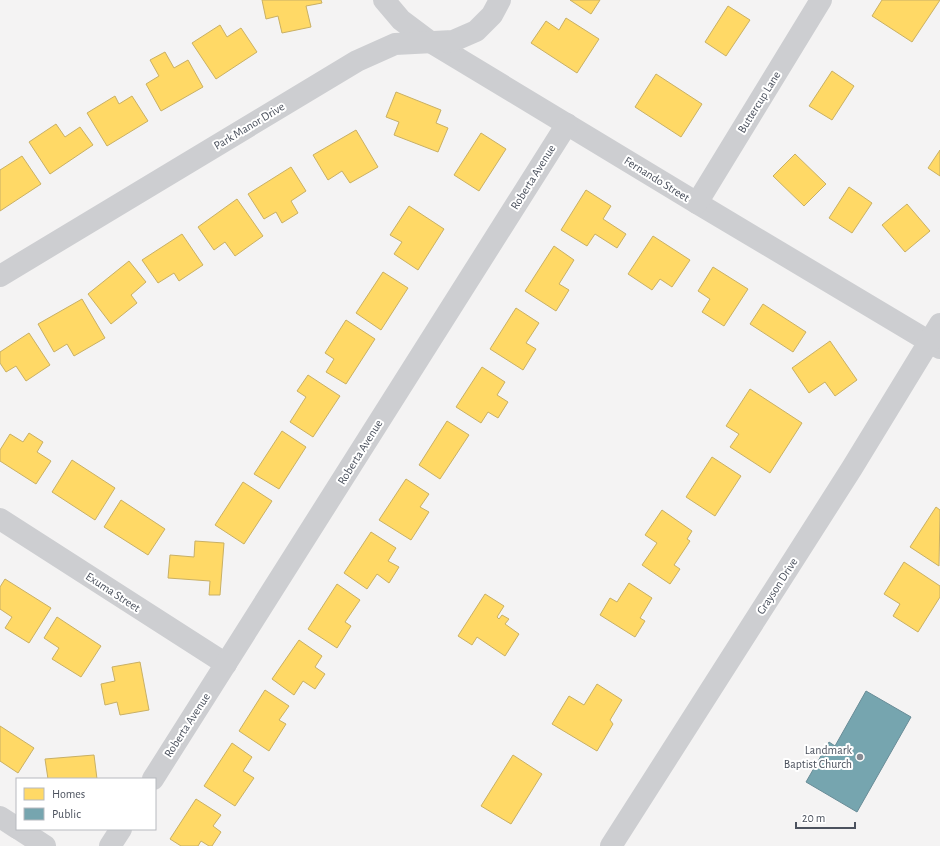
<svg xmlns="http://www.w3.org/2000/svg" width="940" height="846" font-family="'Alegreya Sans',sans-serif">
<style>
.homes{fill:#ffd966;stroke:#c9b064}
.public{fill:#76a5af;stroke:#698c97}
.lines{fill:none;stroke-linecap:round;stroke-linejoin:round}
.minor{stroke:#cdced1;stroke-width:22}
.poi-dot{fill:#878a92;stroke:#fff;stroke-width:1.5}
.labels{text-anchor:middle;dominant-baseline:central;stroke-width:4;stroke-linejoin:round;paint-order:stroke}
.street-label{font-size:12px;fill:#4c525e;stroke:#fff}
.poi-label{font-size:12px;fill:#4c525e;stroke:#fff;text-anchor:end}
</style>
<rect width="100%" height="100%" fill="#f4f3f3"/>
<!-- homes -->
<g class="homes">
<path d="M262,0H321L322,3L306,6L311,27L282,33L278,16L266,19Z"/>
<path d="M570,0H600L591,14Z"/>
<path d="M882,0H940L912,42L872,16Z"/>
<path d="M728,6L750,20L726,56L705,42Z"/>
<path d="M566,18L599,39L577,73L531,43L546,21L559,30Z"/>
<path d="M220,25L227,37L241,28L257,52L216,79L192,43Z"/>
<path d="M165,52L174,68L188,60L203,87L161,111L146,84L159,76L150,60Z"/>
<path d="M832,71L854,86L832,120L809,106Z"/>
<path d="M656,74L702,104L681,137L635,107Z"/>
<path d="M396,92L441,110L436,123L448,128L438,152L394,135L399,122L386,117Z"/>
<path d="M115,96L119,104L132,96L148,121L107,146L87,113Z"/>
<path d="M56,124L65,137L80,127L93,145L50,174L29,142Z"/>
<path d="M356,130L378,167L350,183L342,171L328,180L313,155Z"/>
<path d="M481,133L506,149L479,191L454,175Z"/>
<path d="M940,150V176L928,168Z"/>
<path d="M795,154L826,184L804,206L773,176Z"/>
<path d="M22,156L41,184L0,211V170Z"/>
<path d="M291,167L306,191L291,201L298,213L282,223L276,212L264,219L248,194Z"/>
<path d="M849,187L872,203L852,233L829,218Z"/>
<path d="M586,190L611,206L603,219L626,234L617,248L595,234L587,246L561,230Z"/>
<path d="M237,199L263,236L235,256L225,242L214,250L198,227Z"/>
<path d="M907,204L930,231L905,252L882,225Z"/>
<path d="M409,206L444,229L418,270L394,254L402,242L390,235Z"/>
<path d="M182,234L203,265L179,281L174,273L158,283L142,260Z"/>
<path d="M653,236L690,260L672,287L660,279L652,290L628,274Z"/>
<path d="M554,246L574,260L559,284L569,290L556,311L525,291Z"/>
<path d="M129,261L146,282L131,295L137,303L111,324L88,294Z"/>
<path d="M713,267L748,289L724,326L702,312L710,299L698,291Z"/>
<path d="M383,272L408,288L381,330L356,313Z"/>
<path d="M82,299L105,338L74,356L67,344L54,352L38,324Z"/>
<path d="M763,304L806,332L793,352L750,324Z"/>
<path d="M516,308L539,323L526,343L536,349L523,370L490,349Z"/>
<path d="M346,320L375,339L346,384L326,372L334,359L325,353Z"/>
<path d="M29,333L50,365L26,381L16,366L6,372L0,363V352Z"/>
<path d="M830,341L857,380L835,396L825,382L809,393L792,368Z"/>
<path d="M482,367L505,382L497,395L508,402L498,418L488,412L481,423L456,407Z"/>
<path d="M308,375L340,396L313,437L290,422L306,397L297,391Z"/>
<path d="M750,389L802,423L770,473L730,447L739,434L726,426Z"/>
<path d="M447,421L469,435L440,479L419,465Z"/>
<path d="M282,431L306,447L279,489L254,474Z"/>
<path d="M29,433L43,442L37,452L51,461L36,484L0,461V450L10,434L23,442Z"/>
<path d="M712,457L741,476L715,516L686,497Z"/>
<path d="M72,460L115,488L95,520L52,492Z"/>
<path d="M406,479L429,494L420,507L429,512L411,540L379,520Z"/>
<path d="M243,482L272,501L244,544L215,525Z"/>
<path d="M121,500L165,529L148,555L104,527Z"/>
<path d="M936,507L940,510L939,566L910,547Z"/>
<path d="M662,510L692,531L687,539L690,541L674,565L680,569L670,584L642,565L657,543L645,535Z"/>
<path d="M371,532L396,548L388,561L399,567L389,583L377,574L367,589L344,573Z"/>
<path d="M195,541L224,543L220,595H209L210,581L168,578L170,555L194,557Z"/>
<path d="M904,562L940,586V597L918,632L893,616L900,604L884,594Z"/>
<path d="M5,579L51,608L29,643L5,628L12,617L0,609V587Z"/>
<path d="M629,583L652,598L640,618L645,621L635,637L600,615L610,598L617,602Z"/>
<path d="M337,584L360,600L345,622L351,626L337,648L308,629Z"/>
<path d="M485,594L504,606L497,617L499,619L502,615L509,619L505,624L519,634L505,656L477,637L472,645L458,636Z"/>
<path d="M57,617L101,646L81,677L52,659L59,648L44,638Z"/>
<path d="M299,640L322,656L315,667L325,674L315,689L303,681L294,695L272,679Z"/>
<path d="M140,662L149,710L120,715L117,702L105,705L101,684L115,681L112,667Z"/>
<path d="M597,684L622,700L610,720L613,724L597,751L552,724L569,696L584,705Z"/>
<path d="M265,690L289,706L279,720L286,724L269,751L239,731Z"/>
<path d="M0,726L34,748L18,773L0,761Z"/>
<path d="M232,743L252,757L243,771L254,778L235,806L204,786Z"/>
<path d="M94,755L97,779H48L45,759Z"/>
<path d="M513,755L542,774L511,824L481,806Z"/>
<path d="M196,799L221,815L213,826L221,832L212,846H209L201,841L198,846H181L170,839Z"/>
</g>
<!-- public -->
<path class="public" d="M866,691L911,717L857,812L806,782L829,742L835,746Z"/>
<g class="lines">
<!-- minor -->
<g class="minor">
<path d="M384,0L401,20L429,41L697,203L940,348"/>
<path d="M697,203L821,0"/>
<path d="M0,276L357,61L395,44L453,41L476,31L492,15L500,0"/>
<path d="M0,519L226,664"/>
<path d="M153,779L567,124"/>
<path d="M0,817L17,828"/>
<path d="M19,829L45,846"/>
<path d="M110,846L121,829"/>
<path d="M611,846L852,468L940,324"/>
</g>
</g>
<!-- markers -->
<circle class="poi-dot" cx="860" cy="757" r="4"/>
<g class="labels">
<!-- street labels -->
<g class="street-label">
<text transform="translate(759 102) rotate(-58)">Buttercup Lane</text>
<text transform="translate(249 126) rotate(-31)">Park Manor Drive</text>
<text transform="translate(533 177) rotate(-58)">Roberta Avenue</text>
<text transform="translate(657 179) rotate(32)">Fernando Street</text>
<text transform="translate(360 452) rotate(-58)">Roberta Avenue</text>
<text transform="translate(777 586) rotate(-57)">Grayson Drive</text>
<text transform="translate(113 592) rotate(33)">Exuma Street</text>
<text transform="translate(187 725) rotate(-57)">Roberta Avenue</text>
</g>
<!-- poi labels -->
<g class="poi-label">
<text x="852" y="750">Landmark<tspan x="852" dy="14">Baptist Church</tspan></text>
</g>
</g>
<!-- legend -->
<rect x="16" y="778" width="140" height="52" fill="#ffffff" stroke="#b7babf"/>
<rect x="24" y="788" width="20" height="12" fill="#ffd966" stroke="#b7babf"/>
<text x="52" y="798" font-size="12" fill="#4c525e">Homes</text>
<rect x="24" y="808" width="20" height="12" fill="#76a5af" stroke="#b7babf"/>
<text x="52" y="818" font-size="12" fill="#4c525e">Public</text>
<!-- scale -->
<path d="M796 822v6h59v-6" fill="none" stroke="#4c525e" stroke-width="2"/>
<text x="802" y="822" font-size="12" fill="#4c525e" stroke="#ffffff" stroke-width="3" paint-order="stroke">20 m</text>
</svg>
